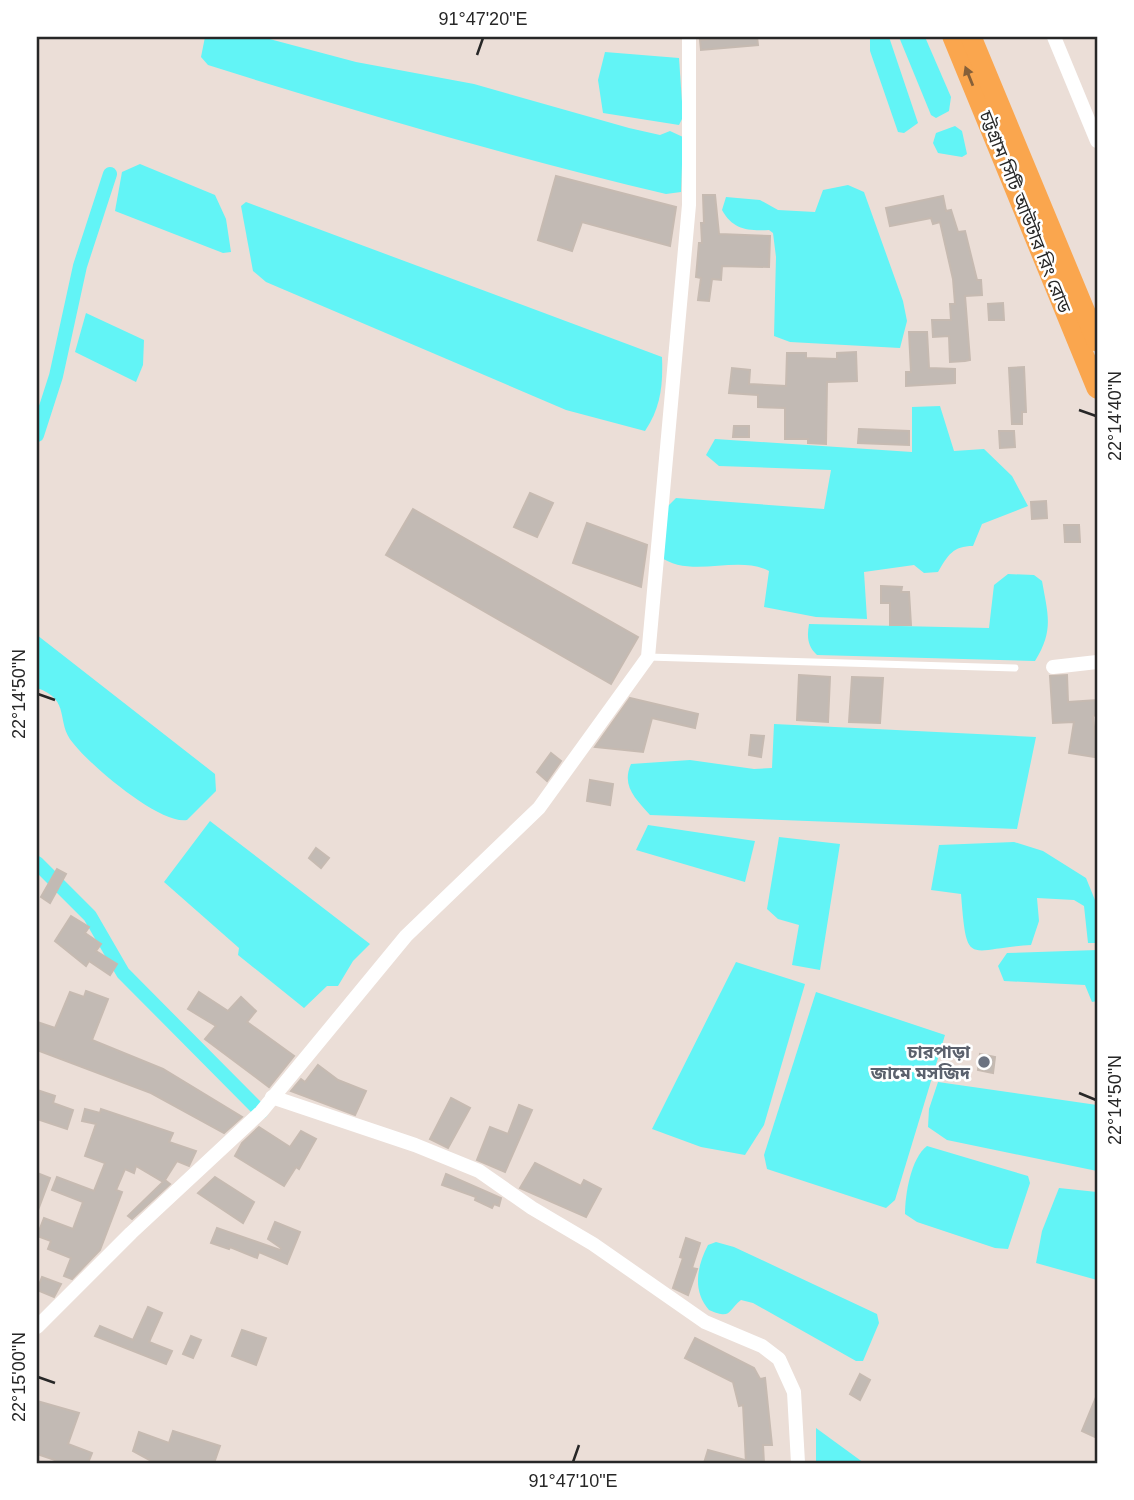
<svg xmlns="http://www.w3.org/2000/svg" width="1134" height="1500" font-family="Arial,'Noto Sans Bengali',sans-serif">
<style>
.water{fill:#62f4f6}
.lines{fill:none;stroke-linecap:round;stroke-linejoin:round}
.canal{stroke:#62f4f6;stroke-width:14}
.building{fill:#c2bab4;stroke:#c6bab1;stroke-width:2}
.lane{stroke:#fff;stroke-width:7}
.street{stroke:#fff;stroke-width:14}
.primary{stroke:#faa64e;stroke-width:21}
.oneway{fill:#866039}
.ticks{fill:none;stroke:#272727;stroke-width:2.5}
.worship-dot{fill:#6b7280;stroke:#fff;stroke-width:2.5}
.labels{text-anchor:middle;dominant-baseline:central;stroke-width:5;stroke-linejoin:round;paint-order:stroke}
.street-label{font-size:18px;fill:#272727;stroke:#fff}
.worship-label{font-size:18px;font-weight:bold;fill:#5b616d;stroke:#fff;text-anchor:end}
.neatline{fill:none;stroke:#272727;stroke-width:2.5}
.ticks-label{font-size:18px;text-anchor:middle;fill:#272727}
</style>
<rect width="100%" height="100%" fill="#ebded7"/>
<!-- water -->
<g class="water">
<path d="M205,37H262L356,62L474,84L629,128L660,135L670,131L683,137L681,192L666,194C511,157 360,113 208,65L201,57Z"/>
<path d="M874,37H889L918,123L904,133L898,132L870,51V39Z"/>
<path d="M899,37H925L951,97L949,111L936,118L931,115Z"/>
<path d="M605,52L679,58L683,117L679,125L603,113L598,80Z"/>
<path d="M955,126L962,131L967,154L962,157L938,153L933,143L936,133Z"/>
<path d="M140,164L215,195L226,219L231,252L223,253L115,211L122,172Z"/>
<path d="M848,185L864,192L903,301L907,321L900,348L790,342L774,336L776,257L773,233L769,230C748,231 733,230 722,210L726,197L760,200L778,210L815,212L823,190Z"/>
<path d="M246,202L662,357C663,385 661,407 645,431L566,410L266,282L253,271L241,206Z"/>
<path d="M86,313L144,340L143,365L136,382L75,352Z"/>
<path d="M940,406L954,451L984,449L1012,476L1028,506L982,524L973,546C953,546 948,555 938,572L924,573L914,565L864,572L867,619L816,617L764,607L769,571C736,554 691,580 659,556L667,507L676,498L824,509L831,470L719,466L706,455L715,439L912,452V407Z"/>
<path d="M1008,574L1034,575L1042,581C1048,615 1054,630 1035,661L817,655C807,646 807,636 809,624L989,628L994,585Z"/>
<path d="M37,635L215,774L216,791L187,820C160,825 90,765 73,743C55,722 72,700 37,688Z"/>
<path d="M774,724L1036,737L1017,829L650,815C636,799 621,786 631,764L690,760L754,769L772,768Z"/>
<path d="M210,821L370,944L353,961L338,986H327L304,1008L238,955L239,948L164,882Z"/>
<path d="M648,825L755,841L745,882L636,850Z"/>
<path d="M779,837L840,844L820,970L792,965L799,925L778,919L767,909Z"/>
<path d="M1014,842L1043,851L1086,878L1097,905V943H1088L1084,906L1074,900L1037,898L1039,921L1031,945C967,949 967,969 961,894L931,890L939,845Z"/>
<path d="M1097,950V1001L1092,1002L1085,985L1004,981L998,966L1007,953Z"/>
<path d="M736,962L805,984L764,1125L745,1155L701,1147L652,1129Z"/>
<path d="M816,992L945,1035L895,1200L886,1208L767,1169L764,1155Z"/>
<path d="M938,1082L1097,1105V1171L947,1140L928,1127L929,1109Z"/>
<path d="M927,1146L1028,1176L1030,1183L1008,1249L995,1248L917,1222L905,1214C905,1194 911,1158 927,1146Z"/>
<path d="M1059,1188L1097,1192V1280L1036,1263L1042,1231Z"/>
<path d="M716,1242L734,1247L877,1314L879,1323L863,1361H856L753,1303L741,1300C727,1311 732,1320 709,1310C692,1291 697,1266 708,1245Z"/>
<path d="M816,1428L864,1463H816Z"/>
</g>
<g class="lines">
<!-- canal -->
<g class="canal">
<path d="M37,435L56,376L80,266L110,174"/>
<path d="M37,863L90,916L123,973L261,1112"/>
</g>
</g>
<!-- building -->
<g class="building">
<path d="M728,37H757L758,45L701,50L700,40Z"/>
<path d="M556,176L676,207L670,246L582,222L572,251L538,240Z"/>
<path d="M703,195H715L719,234L770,236L769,267L722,266L721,280L712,279L709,301L698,300L701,278L696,277L699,243H702L701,223H704Z"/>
<path d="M943,196L946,211L951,210L958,232L965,231L977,280H981L982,295L965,296L970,360L965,361L950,362L949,336L933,337L932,320H951L950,304H955L953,279L940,222L933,224L931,218L890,226L886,208Z"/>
<path d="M1003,303L1004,320H989L988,304Z"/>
<path d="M909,332H927L929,368L955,369V383L906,386V372H911Z"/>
<path d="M856,352L857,381L827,382L826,444L808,443V439H785V408L758,407V395L729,393L732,368L750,370L749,384L786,386L787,353H806V358L837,359V353Z"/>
<path d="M1024,367L1026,412H1022V424H1012L1009,368Z"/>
<path d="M734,426H749V437H733Z"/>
<path d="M859,429L909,431V445L858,443Z"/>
<path d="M999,431H1014L1015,447L1000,448Z"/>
<path d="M530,493L553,503L537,537L514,527Z"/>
<path d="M1046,501L1047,518L1032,519L1031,502Z"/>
<path d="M413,509L638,637L611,684L386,555Z"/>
<path d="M587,523L647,545L641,587L573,563Z"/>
<path d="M1064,525H1079L1080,542H1065Z"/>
<path d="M881,586L902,587L901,592H909L911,625H890V603H881Z"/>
<path d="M799,675L830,677L828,722L797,720Z"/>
<path d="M1067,675L1068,702L1097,700V715L1093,716L1095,737L1097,738L1095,757L1069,753L1074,722L1053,723L1050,676Z"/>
<path d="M852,677L883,678L880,723L849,722Z"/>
<path d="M630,698L698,714L695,728L652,718L643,752L595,747Z"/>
<path d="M751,735L764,736L761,757L749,755Z"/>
<path d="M551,753L561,761L547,781L537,772Z"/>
<path d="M590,780L613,784L610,805L587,801Z"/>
<path d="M316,848L329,858L321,868L309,858Z"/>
<path d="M57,869L66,874L50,903L41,897Z"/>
<path d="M71,916L89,927L85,933L101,944L96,951L117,964L110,975L89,961L86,966L55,941Z"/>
<path d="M86,991L108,999L92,1040L163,1069L242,1117L224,1133L151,1093L37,1050V1022L55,1028L70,992L84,997Z"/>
<path d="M199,992L228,1011L241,997L256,1011L247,1022L294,1056L269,1087L205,1039L216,1026L188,1009Z"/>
<path d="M980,1054L995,1057L993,1073L978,1070Z"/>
<path d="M318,1065L338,1080L366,1091L355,1115L291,1091L301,1079L305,1082Z"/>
<path d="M37,1090L55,1096L53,1103L73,1110L67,1129L37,1119Z"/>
<path d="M451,1098L470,1108L448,1148L430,1139Z"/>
<path d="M519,1105L532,1110L505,1172L477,1160L490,1127L508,1134Z"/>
<path d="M85,1109L100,1113L101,1109L173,1133L169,1142L196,1151L189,1166L177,1161L165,1180L170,1184L132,1219L128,1216L163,1182L136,1166L134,1173L125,1169L116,1190L122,1192L100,1250L72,1279L64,1276L71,1258L48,1249L51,1241L37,1236L44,1218L73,1229L83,1202L52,1190L57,1177L94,1191L105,1163L85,1156L96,1124L82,1121Z"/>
<path d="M259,1127L290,1147L301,1131L316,1139L299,1169L296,1167L284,1186L235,1156L242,1143Z"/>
<path d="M535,1163L581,1186L584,1180L601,1189L586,1217L520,1188Z"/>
<path d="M37,1173L50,1178L38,1210H37Z"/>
<path d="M446,1174L501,1198L499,1206L494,1204L492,1208L475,1200L476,1197L442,1185Z"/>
<path d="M215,1177L254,1202L243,1223L198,1193Z"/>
<path d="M275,1222L300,1232L287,1264L259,1252L257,1258L230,1247L229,1249L211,1243L217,1228L280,1250L281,1248L268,1239Z"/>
<path d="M686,1238L700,1243L692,1268L697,1269L688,1295L673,1288L683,1258L680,1257Z"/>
<path d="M42,1277L61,1284L54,1297L37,1290Z"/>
<path d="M148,1307L162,1313L149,1342L172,1351L166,1364L95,1336L100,1326L133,1340Z"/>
<path d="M242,1330L266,1338L256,1365L232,1356Z"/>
<path d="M191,1336L201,1340L193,1358L183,1354Z"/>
<path d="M695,1338L754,1368L760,1379L765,1378L772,1445H763L764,1463H746L743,1405L739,1406L733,1382L685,1358Z"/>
<path d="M860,1374L870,1380L860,1400L850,1394Z"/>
<path d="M1097,1395V1438L1082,1431Z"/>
<path d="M37,1401L79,1413L68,1444L92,1453L88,1463H54L55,1460L37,1454Z"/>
<path d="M173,1431L220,1446L214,1463H155L133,1451L139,1432L169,1443Z"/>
<path d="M708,1450L745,1460V1463H704Z"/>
</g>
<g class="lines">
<!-- lane -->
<path class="lane" d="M648,657L1015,668"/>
<!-- street -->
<g class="street">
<path d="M1054,37L1097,141"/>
<path d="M1053,667L1097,662"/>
<path d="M272,1097L415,1145L479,1171L532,1208L593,1244L705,1322L762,1346L779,1359L794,1392L798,1463"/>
<path d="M37,1327L131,1233L261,1112L406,936L539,808L648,657L689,205V37"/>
</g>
<!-- primary -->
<g class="primary">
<path d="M953,37L1097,388"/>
<path d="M971,37L1097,341"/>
</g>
</g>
<!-- one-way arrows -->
<defs><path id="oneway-solid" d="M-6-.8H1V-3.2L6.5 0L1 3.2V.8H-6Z" transform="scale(1.75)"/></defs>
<use class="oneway" href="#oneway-solid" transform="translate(969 76) rotate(-112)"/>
<!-- ticks -->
<path class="ticks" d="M477,55L483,38M1079,410L1096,416M38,694L55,700M1079,1093L1096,1100M38,1377L55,1383M573,1462L579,1445"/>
<!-- markers -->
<circle class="worship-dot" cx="984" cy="1062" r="7"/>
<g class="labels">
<!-- street labels -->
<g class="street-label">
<text transform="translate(1025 212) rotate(68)">চট্টগ্রাম সিটি আউটার রিং রোড</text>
</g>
<!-- worship labels -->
<g class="worship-label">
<text x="970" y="1052">চারপাড়া<tspan x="970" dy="21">জামে মসজিদ</tspan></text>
</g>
</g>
<!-- border -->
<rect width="1134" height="1500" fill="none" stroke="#ffffff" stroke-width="77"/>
<rect x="38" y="38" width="1058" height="1424" class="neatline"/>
<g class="ticks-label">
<text x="483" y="25">91°47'20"E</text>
<text transform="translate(1115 416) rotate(-90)" y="6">22°14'40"N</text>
<text transform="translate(19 694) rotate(-90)" y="6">22°14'50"N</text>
<text transform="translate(1115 1100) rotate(-90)" y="6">22°14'50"N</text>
<text transform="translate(19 1377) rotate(-90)" y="6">22°15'00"N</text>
<text x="573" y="1487">91°47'10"E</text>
</g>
</svg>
